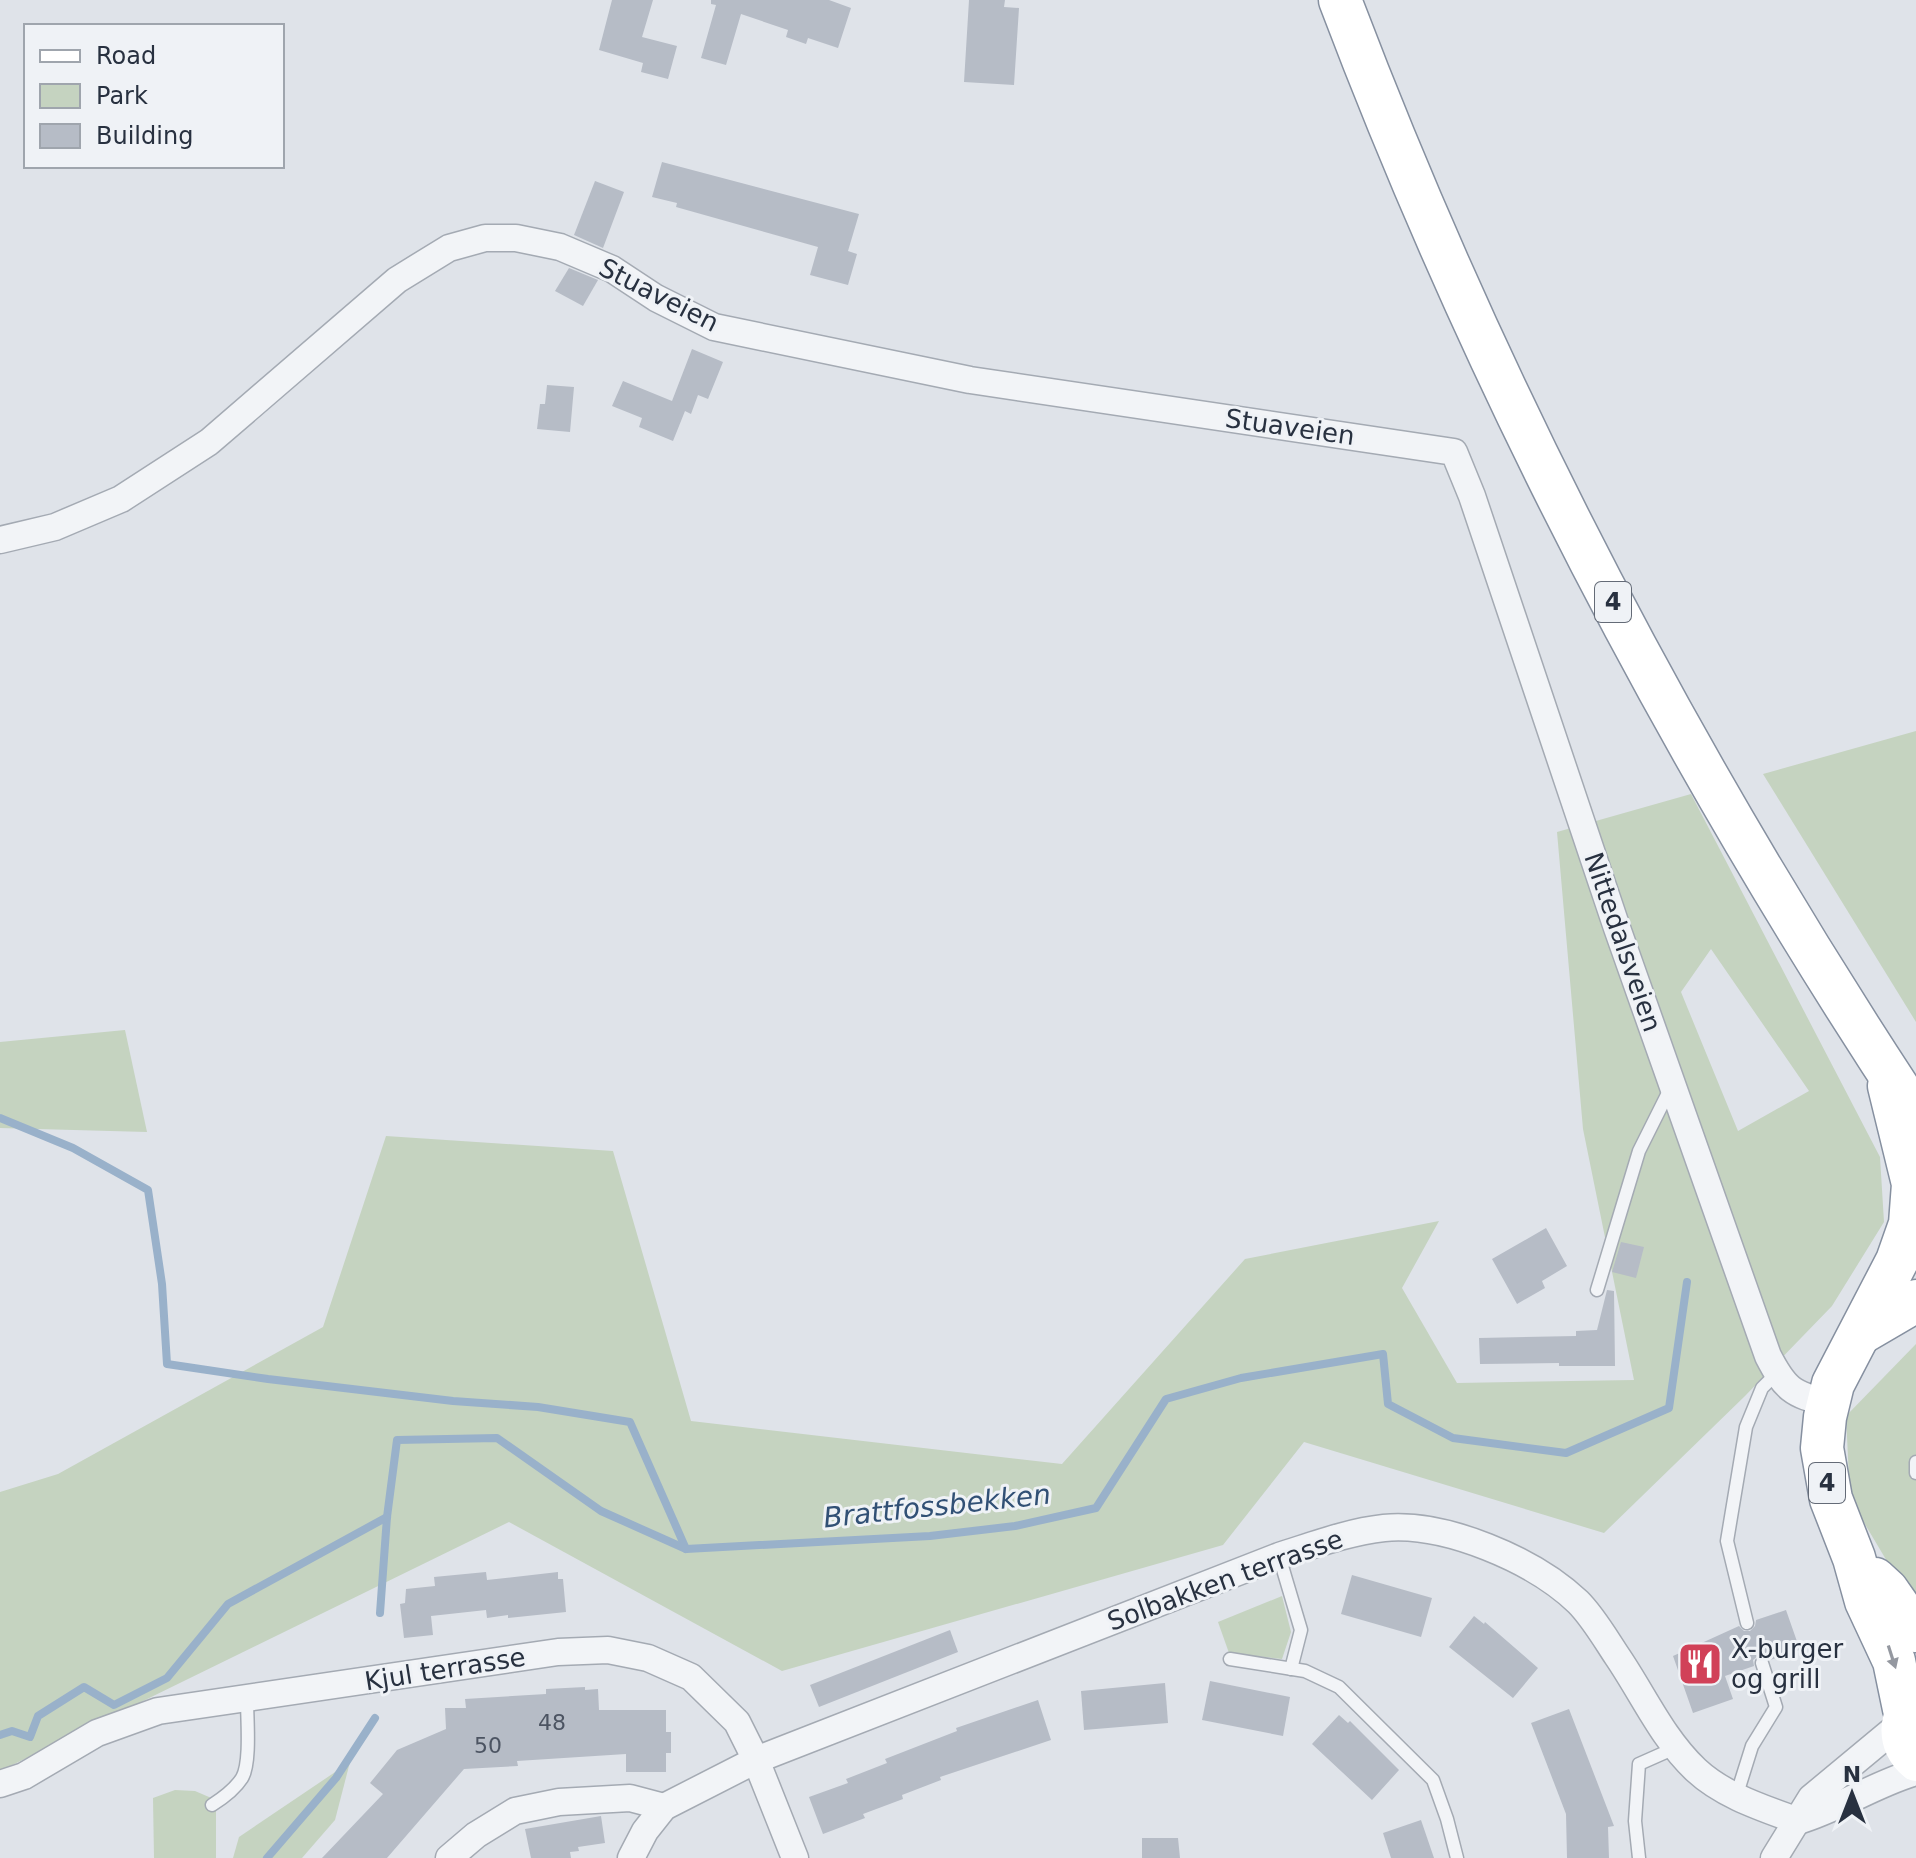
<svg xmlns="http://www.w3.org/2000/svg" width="1916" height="1858" font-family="'DejaVu Sans',sans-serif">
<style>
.green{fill:#c5d3c0;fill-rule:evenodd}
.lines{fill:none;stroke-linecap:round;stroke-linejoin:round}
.stream{stroke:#99b1ca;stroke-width:8}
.building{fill:#b6bcc6}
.service-casing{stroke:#a4aab3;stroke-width:15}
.minor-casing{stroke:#a4aab3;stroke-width:29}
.trunk-casing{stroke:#8690a0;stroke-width:45}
.service{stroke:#f2f4f7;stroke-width:12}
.minor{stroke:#f2f4f7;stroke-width:26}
.secondary{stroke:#fff;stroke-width:36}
.trunk{stroke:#fff;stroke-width:42}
.oneway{fill:#9498a0}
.labels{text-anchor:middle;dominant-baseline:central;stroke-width:6;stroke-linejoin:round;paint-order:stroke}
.number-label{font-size:22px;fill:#4c5462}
.shield{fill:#eff2f6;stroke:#646b77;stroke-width:2}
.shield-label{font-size:24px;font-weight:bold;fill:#283140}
.street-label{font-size:26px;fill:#283140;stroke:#eff2f6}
.poi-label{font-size:26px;fill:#283140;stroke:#eff2f6;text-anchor:start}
.water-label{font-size:28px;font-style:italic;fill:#315075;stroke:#eff2f6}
</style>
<rect width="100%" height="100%" fill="#dfe3e9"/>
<!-- green -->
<g class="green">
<path d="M1916,731V1022L1763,774Z"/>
<path d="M1691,794L1880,1157L1884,1222L1832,1306L1745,1396L1604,1533L1304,1442L1223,1545L782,1671L509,1522L0,1771V1492L58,1474L323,1327L386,1136L613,1151L691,1421L1062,1464L1245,1259L1439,1221L1402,1288L1457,1383L1634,1380L1583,1129L1557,832ZM1711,949L1809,1091L1738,1131L1681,992Z"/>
<path d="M125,1030L147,1132L0,1128V1042Z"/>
<path d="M1916,1344V1610L1850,1499L1846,1416Z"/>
<path d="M1282,1596L1291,1632L1282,1659L1229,1653L1218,1622Z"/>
<path d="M350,1762L335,1820L302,1858H233L239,1837Z"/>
<path d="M175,1790L195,1791L216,1800V1858H154L153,1798Z"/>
</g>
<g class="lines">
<!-- stream -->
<g class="stream">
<path d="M0,1118L73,1148L148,1190L162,1284L167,1364L268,1379L453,1401L538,1407L630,1422L686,1549"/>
<path d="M380,1613L387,1517L397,1440L497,1438L601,1511L686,1549L930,1536L1015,1526L1096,1508L1166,1399L1241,1378L1383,1354L1388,1404L1453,1438L1566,1453L1669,1408L1687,1282"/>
<path d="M0,1735L12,1731L30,1737L38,1716L84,1687L114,1705L167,1678L228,1604L387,1517"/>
<path d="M267,1858L336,1778L375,1718"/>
</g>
</g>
<!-- building -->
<g class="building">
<path d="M612,0H653L642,37L677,46L668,79L641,72L643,63L599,50Z"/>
<path d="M711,0H829L851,8L838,48L808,38L806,44L786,37L788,30L741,14L726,65L701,58L716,5L711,4Z"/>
<path d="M969,0H1005L1004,7L1019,8L1014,85L964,82Z"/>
<path d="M662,162L859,214L848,251L857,254L848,285L810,275L818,247L676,207L677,203L652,197Z"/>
<path d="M595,181L624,192L603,248L574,235Z"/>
<path d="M569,268L598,280L583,306L555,291Z"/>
<path d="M692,349L723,362L708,399L698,395L691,414L685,411L673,441L639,427L642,418L612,406L623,381L672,401Z"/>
<path d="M547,385L574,387L570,432L537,429L540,404H545Z"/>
<path d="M1546,1228L1567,1266L1542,1281L1545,1288L1517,1304L1492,1259Z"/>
<path d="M1621,1242L1644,1247L1636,1278L1612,1272Z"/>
<path d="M1607,1290L1614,1291L1615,1366H1559V1363L1480,1364L1479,1338L1576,1336V1331L1597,1330Z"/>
<path d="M486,1572L487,1580L558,1572V1579H563L566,1612L508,1618V1615L487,1618L486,1610L431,1616L433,1635L404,1638L400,1604L405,1603L406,1589L435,1586L434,1577Z"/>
<path d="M1352,1575L1432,1598L1421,1637L1341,1614Z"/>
<path d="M1786,1610L1800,1650L1770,1660L1765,1654L1759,1655L1753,1660L1754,1666L1725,1676L1733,1699L1693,1713L1673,1656L1739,1626L1744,1631H1750L1755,1626L1756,1620Z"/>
<path d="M1474,1616L1484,1624L1485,1622L1538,1668L1513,1698L1449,1647Z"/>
<path d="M950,1630L958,1652L819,1707L810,1685Z"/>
<path d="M1210,1681L1290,1697L1283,1736L1202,1720Z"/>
<path d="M1165,1683L1168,1723L1084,1730L1081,1691Z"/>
<path d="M585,1687V1690L598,1689L599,1710H666V1732H671V1753H666V1772H626V1754L517,1761L518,1766L464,1769L387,1858H322L383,1794L370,1783L397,1750L446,1729L445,1708H466L465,1699L546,1694V1689Z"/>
<path d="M1038,1700L1051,1740L940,1777L941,1780L902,1795L903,1799L863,1814L865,1818L823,1834L809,1797L848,1783L846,1779L887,1763L885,1759L957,1731L956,1728Z"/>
<path d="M1569,1709L1614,1826L1608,1827L1609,1858H1567L1566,1814L1531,1723Z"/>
<path d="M1339,1715L1348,1723L1350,1721L1399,1770L1372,1800L1312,1744Z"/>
<path d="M601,1816L605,1843L578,1847L579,1851L570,1852L571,1858H531L525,1829Z"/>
<path d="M1421,1820L1434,1858H1391L1383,1833Z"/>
<path d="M1142,1838H1178L1180,1858H1142Z"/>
</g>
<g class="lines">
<!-- service casing -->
<g class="service-casing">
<g id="service">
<path d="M1597,1290L1639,1151L1671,1087"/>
<path d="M1916,1462V1473"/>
<path d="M1279,1556L1301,1630L1291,1669"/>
<path d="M1747,1623L1727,1541L1746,1427L1762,1388L1777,1373"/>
<path d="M1230,1659L1305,1671L1339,1687L1433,1780L1447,1819L1457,1858"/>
<path d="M1736,1797L1752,1746L1776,1707L1762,1663"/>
<path d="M212,1805C223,1798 235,1789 242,1778C251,1763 247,1719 247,1700"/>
<path d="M1639,1858L1635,1821L1639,1764L1675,1748"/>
</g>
</g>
<!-- minor casing -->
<g class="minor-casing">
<g id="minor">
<path d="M0,540L55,527L121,499L209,442L397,280L449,248L485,238H516L560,247L612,269L656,298L714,327L970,380L1454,452L1472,496L1617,928L1768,1356C1785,1389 1792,1394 1827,1403"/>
<path d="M0,1784L24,1776L97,1733L158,1711L558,1652L608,1650L648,1658L691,1677L737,1722L756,1760L795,1858"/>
<path d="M1798,1821C1839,1809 1874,1784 1916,1772"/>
<path d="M449,1858L476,1835L515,1811L559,1802L630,1798L664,1807"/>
<path d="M631,1858L645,1831L664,1807L756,1760L1279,1556C1314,1545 1348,1532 1384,1528C1445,1522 1534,1560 1578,1602C1593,1617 1605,1638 1617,1656C1643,1694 1662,1738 1696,1770C1724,1796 1763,1808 1798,1821"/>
<path d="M1774,1858L1811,1798L1899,1725"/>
</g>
</g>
<!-- trunk casing -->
<g class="trunk-casing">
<g id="trunk">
<path d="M1340,0C1488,391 1685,766 1916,1115"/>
<path d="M1889,1086L1913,1184L1910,1224L1897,1261L1833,1384L1825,1417L1822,1448L1831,1499L1854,1558L1866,1601L1894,1661L1904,1709"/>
<path d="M1861,1333L1916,1301"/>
<path d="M1875,1579L1887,1590L1916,1631"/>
</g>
</g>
<!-- service -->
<use href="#service" class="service"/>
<!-- minor -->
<use href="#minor" class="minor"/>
<!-- secondary -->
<path class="secondary" d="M1916,1696C1895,1714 1893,1745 1916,1763"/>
<!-- trunk -->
<use href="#trunk" class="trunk"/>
</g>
<!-- one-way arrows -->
<defs><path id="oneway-solid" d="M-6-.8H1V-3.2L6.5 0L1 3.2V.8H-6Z" transform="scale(2)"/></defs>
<use class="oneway" href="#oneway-solid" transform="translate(1892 1657) rotate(72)"/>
<!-- icons -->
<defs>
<g id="restaurant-square" transform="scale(2.3)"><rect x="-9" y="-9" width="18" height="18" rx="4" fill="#d14158" stroke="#eff2f6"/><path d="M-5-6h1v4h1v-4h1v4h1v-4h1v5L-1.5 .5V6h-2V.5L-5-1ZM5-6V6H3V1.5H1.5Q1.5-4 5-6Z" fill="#fff"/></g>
</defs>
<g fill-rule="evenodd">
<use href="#restaurant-square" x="1700" y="1664"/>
</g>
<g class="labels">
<!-- number labels -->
<g class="number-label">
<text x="552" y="1722">48</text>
<text x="488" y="1745">50</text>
</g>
<!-- shield labels -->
<g class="shield">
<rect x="1595" y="582" width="36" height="40" rx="6"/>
<rect x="1809" y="1463" width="36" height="40" rx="6"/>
</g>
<g class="shield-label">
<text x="1613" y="602">4</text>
<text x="1827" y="1483">4</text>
</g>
<!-- street labels -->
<g class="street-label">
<text transform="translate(659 295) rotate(27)">Stuaveien</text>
<text transform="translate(1290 427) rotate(8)">Stuaveien</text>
<text transform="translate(1623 942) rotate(71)">Nittedalsveien</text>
<text transform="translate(1225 1580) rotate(-20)">Solbakken terrasse</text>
<text transform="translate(445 1669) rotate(-9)">Kjul terrasse</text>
</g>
<!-- poi labels -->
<g class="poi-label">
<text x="1731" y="1649">X-burger<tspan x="1731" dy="30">og grill</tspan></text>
</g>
<!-- water labels -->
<g class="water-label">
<text transform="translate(937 1506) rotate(-6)">Brattfossbekken</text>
</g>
</g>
<!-- legend -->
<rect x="24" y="24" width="260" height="144" fill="#eff2f6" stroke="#9fa5ad" stroke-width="2"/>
<rect x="40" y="50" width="40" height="12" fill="#ffffff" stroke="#9fa5ad" stroke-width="2"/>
<text x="96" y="64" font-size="24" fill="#283140">Road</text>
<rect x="40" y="84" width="40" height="24" fill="#c5d3c0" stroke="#9fa5ad" stroke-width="2"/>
<text x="96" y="104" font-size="24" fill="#283140">Park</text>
<rect x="40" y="124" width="40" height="24" fill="#b6bcc6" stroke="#9fa5ad" stroke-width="2"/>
<text x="96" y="144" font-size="24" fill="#283140">Building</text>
<!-- north arrow -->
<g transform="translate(1852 1794)" stroke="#eff2f6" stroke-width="6" paint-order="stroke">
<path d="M0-6L14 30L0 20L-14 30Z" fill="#283140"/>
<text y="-12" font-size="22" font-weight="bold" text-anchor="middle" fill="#283140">N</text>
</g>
</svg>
